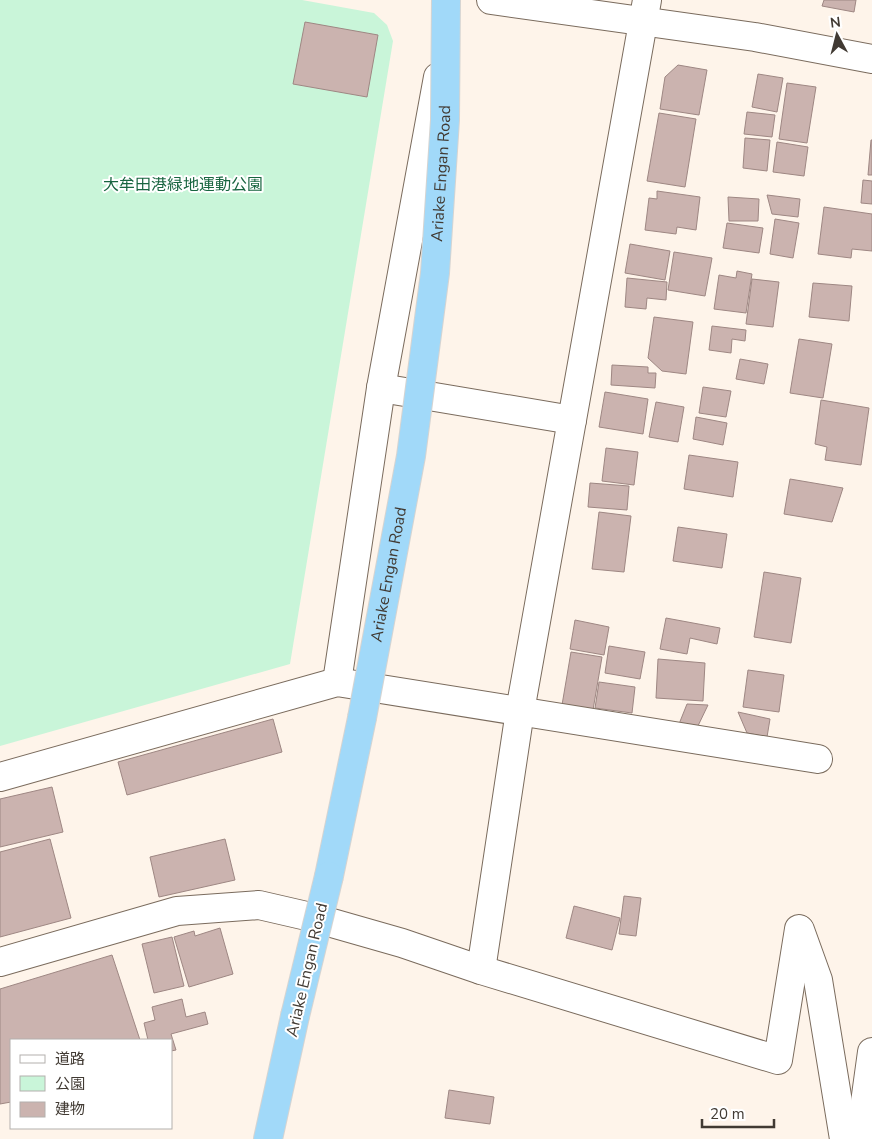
<svg xmlns="http://www.w3.org/2000/svg" width="872" height="1139" font-family="'Nunito Sans','Noto Sans JP',sans-serif">
<style>
.green{fill:#c9f5d9}
.building{fill:#cbb3af;stroke:#9e8783}
.lines{fill:none;stroke-linecap:round;stroke-linejoin:round}
.street-casing{stroke:#7a6b5d;stroke-width:30}
.secondary-casing{stroke:#7a6b5d;stroke-width:30}
.highway-casing{stroke:#d5d4d2;stroke-width:30}
.street{stroke:#fff;stroke-width:28}
.secondary{stroke:#fff;stroke-width:28}
.highway{stroke:#a1d9f9;stroke-width:28}
.highway-bridge-casing{stroke:#d5d4d2;stroke-width:30;stroke-linecap:butt}
.highway-bridge{stroke:#a1d9f9;stroke-width:28}
.labels{text-anchor:middle;dominant-baseline:central;stroke-width:4;stroke-linejoin:round;paint-order:stroke}
.street-label{font-size:16px;fill:#413a33;stroke:#fff}
.park-label{font-size:16px;fill:#186540;stroke:#fff}
</style>
<rect width="100%" height="100%" fill="#fef4ea"/>
<!-- green -->
<path class="green" d="M0,0H302L374,13L387,25L393,41L290,664L0,746Z"/>
<!-- building -->
<g class="building">
<path d="M824,0H856L854,12L822,6Z"/>
<path d="M305,22L378,35L367,97L293,84Z"/>
<path d="M678,65L707,70L699,115L660,109L665,77Z"/>
<path d="M758,74L783,78L777,112L752,107Z"/>
<path d="M787,83L816,87L807,143L779,139Z"/>
<path d="M747,112L775,115L772,137L744,134Z"/>
<path d="M659,113L696,119L685,187L647,181Z"/>
<path d="M745,138L770,140L767,171L743,168Z"/>
<path d="M871,140H872V175H868Z"/>
<path d="M777,142L808,147L804,176L773,172Z"/>
<path d="M863,180L872,181V204L861,203Z"/>
<path d="M657,191L700,197L696,230L677,227L676,234L645,230L649,198L657,199Z"/>
<path d="M767,195L800,199L798,217L772,214Z"/>
<path d="M728,197L759,199L758,221H729Z"/>
<path d="M824,207L872,214V251L852,249L851,258L818,254Z"/>
<path d="M775,219L799,223L793,258L770,254Z"/>
<path d="M727,223L763,228L759,253L723,248Z"/>
<path d="M630,244L670,251L665,280L625,273Z"/>
<path d="M674,252L712,258L705,296L668,290Z"/>
<path d="M737,271L752,274L746,313L714,309L719,275L736,278Z"/>
<path d="M627,278L667,282L666,300L647,298L646,309L625,307Z"/>
<path d="M752,279L779,282L773,327L746,324Z"/>
<path d="M813,283L852,286L849,321L809,317Z"/>
<path d="M654,317L693,322L686,374L662,371L648,358Z"/>
<path d="M712,326L746,330L745,341L732,339L731,353L709,350Z"/>
<path d="M799,339L832,344L823,398L790,393Z"/>
<path d="M740,359L768,364L764,384L736,379Z"/>
<path d="M612,365L648,367V373H656L655,388L611,385Z"/>
<path d="M703,387L731,391L726,417L699,413Z"/>
<path d="M605,392L648,399L643,434L599,427Z"/>
<path d="M821,400L869,408L861,465L825,460L827,447L815,444Z"/>
<path d="M656,402L684,407L678,442L649,437Z"/>
<path d="M696,417L727,423L723,445L693,439Z"/>
<path d="M606,448L638,452L634,485L602,481Z"/>
<path d="M689,455L738,462L733,497L684,489Z"/>
<path d="M790,479L843,488L832,522L784,514Z"/>
<path d="M590,483L629,486L627,510L588,507Z"/>
<path d="M599,512L631,516L624,572L592,569Z"/>
<path d="M678,527L727,534L722,568L673,561Z"/>
<path d="M764,572L801,578L791,643L754,637Z"/>
<path d="M666,618L720,628L717,644L690,638L687,654L660,649Z"/>
<path d="M575,620L609,627L604,655L570,649Z"/>
<path d="M609,646L645,652L640,679L605,673Z"/>
<path d="M571,652L602,657L593,710L562,705Z"/>
<path d="M658,659L705,663L703,701L656,698Z"/>
<path d="M748,670L784,675L779,712L743,707Z"/>
<path d="M599,682L635,687L632,713L595,708Z"/>
<path d="M687,704L708,705L696,730L677,729Z"/>
<path d="M738,712L770,719L767,737L747,733Z"/>
<path d="M273,719L282,752L127,795L118,762Z"/>
<path d="M52,787L63,832L0,847V799Z"/>
<path d="M50,839L71,918L0,937V852Z"/>
<path d="M225,839L235,880L159,897L150,857Z"/>
<path d="M624,896L641,898L636,936L619,934Z"/>
<path d="M574,906L620,918L612,950L566,938Z"/>
<path d="M220,928L233,974L189,987L174,937L194,931L195,936Z"/>
<path d="M172,937L184,986L154,993L142,944Z"/>
<path d="M112,955L140,1040H11V1102L0,1104V989Z"/>
<path d="M182,999L186,1017L205,1012L208,1024L171,1034L176,1050L171,1051V1040H148L144,1023L155,1020L152,1007Z"/>
<path d="M449,1090L494,1097L490,1124L445,1118Z"/>
</g>
<g class="lines">
<!-- street casing -->
<g class="street-casing">
<g id="street">
<path d="M381,388L572,420"/>
<path d="M337,682L381,388L438,77"/>
<path d="M0,777L337,682L818,759"/>
<path d="M800,930L818,980L844,1139"/>
<path d="M0,962L177,911L259,905L311,917L402,943L481,970L778,1060L799,929"/>
<path d="M481,970L520,711L647,0"/>
<path d="M860,1139L872,1052"/>
</g>
</g>
<!-- secondary casing -->
<g class="secondary-casing">
<path id="secondary" d="M491,0L755,37L872,59"/>
</g>
<!-- highway casing -->
<g class="highway-casing">
<g id="highway">
<path d="M329,876L362,718"/>
<path d="M268,1139L295,1016"/>
</g>
</g>
<!-- street -->
<use href="#street" class="street"/>
<!-- secondary -->
<use href="#secondary" class="secondary"/>
<!-- highway -->
<use href="#highway" class="highway"/>
<!-- highway-bridge casing -->
<g class="highway-bridge-casing">
<g id="highway-bridge">
<path id="s1" d="M362,718L411,456L435,273L445,120L446,0"/>
<path d="M295,1016L329,876"/>
</g>
</g>
<!-- highway-bridge -->
<use href="#highway-bridge" class="highway-bridge"/>
</g>
<g class="labels">
<!-- street labels -->
<g class="street-label">
<text stroke="none"><textPath href="#s1" startOffset="551">Ariake Engan Road</textPath></text>
<text stroke="none"><textPath href="#s1" startOffset="146">Ariake Engan Road</textPath></text>
<text transform="translate(307 970) rotate(-77)">Ariake Engan Road</text>
</g>
<!-- park labels -->
<g class="park-label">
<text x="183" y="185">大牟田港緑地運動公園</text>
</g>
</g>
<!-- legend -->
<rect x="10" y="1039" width="162" height="90" fill="#ffffff" stroke="#b3b0ad"/>
<rect x="20" y="1055" width="25" height="8" fill="#ffffff" stroke="#b3b0ad"/>
<text x="55" y="1064" font-size="15" fill="#413a33">道路</text>
<rect x="20" y="1076" width="25" height="15" fill="#c9f5d9" stroke="#b3b0ad"/>
<text x="55" y="1089" font-size="15" fill="#413a33">公園</text>
<rect x="20" y="1102" width="25" height="15" fill="#cbb3af" stroke="#b3b0ad"/>
<text x="55" y="1114" font-size="15" fill="#413a33">建物</text>
<!-- north arrow -->
<g transform="translate(837 35) rotate(353)" stroke="#ffffff" stroke-width="4" paint-order="stroke">
<path d="M0-4L9 19L0 12L-9 19Z" fill="#413a33"/>
<text y="-8" font-size="14" font-weight="bold" text-anchor="middle" fill="#413a33">N</text>
</g>
<!-- scale -->
<path d="M702 1119v8h72v-8" fill="none" stroke="#413a33" stroke-width="2.5"/>
<text x="710" y="1119" font-size="15" fill="#413a33" stroke="#ffffff" stroke-width="4" paint-order="stroke">20 m</text>
</svg>
